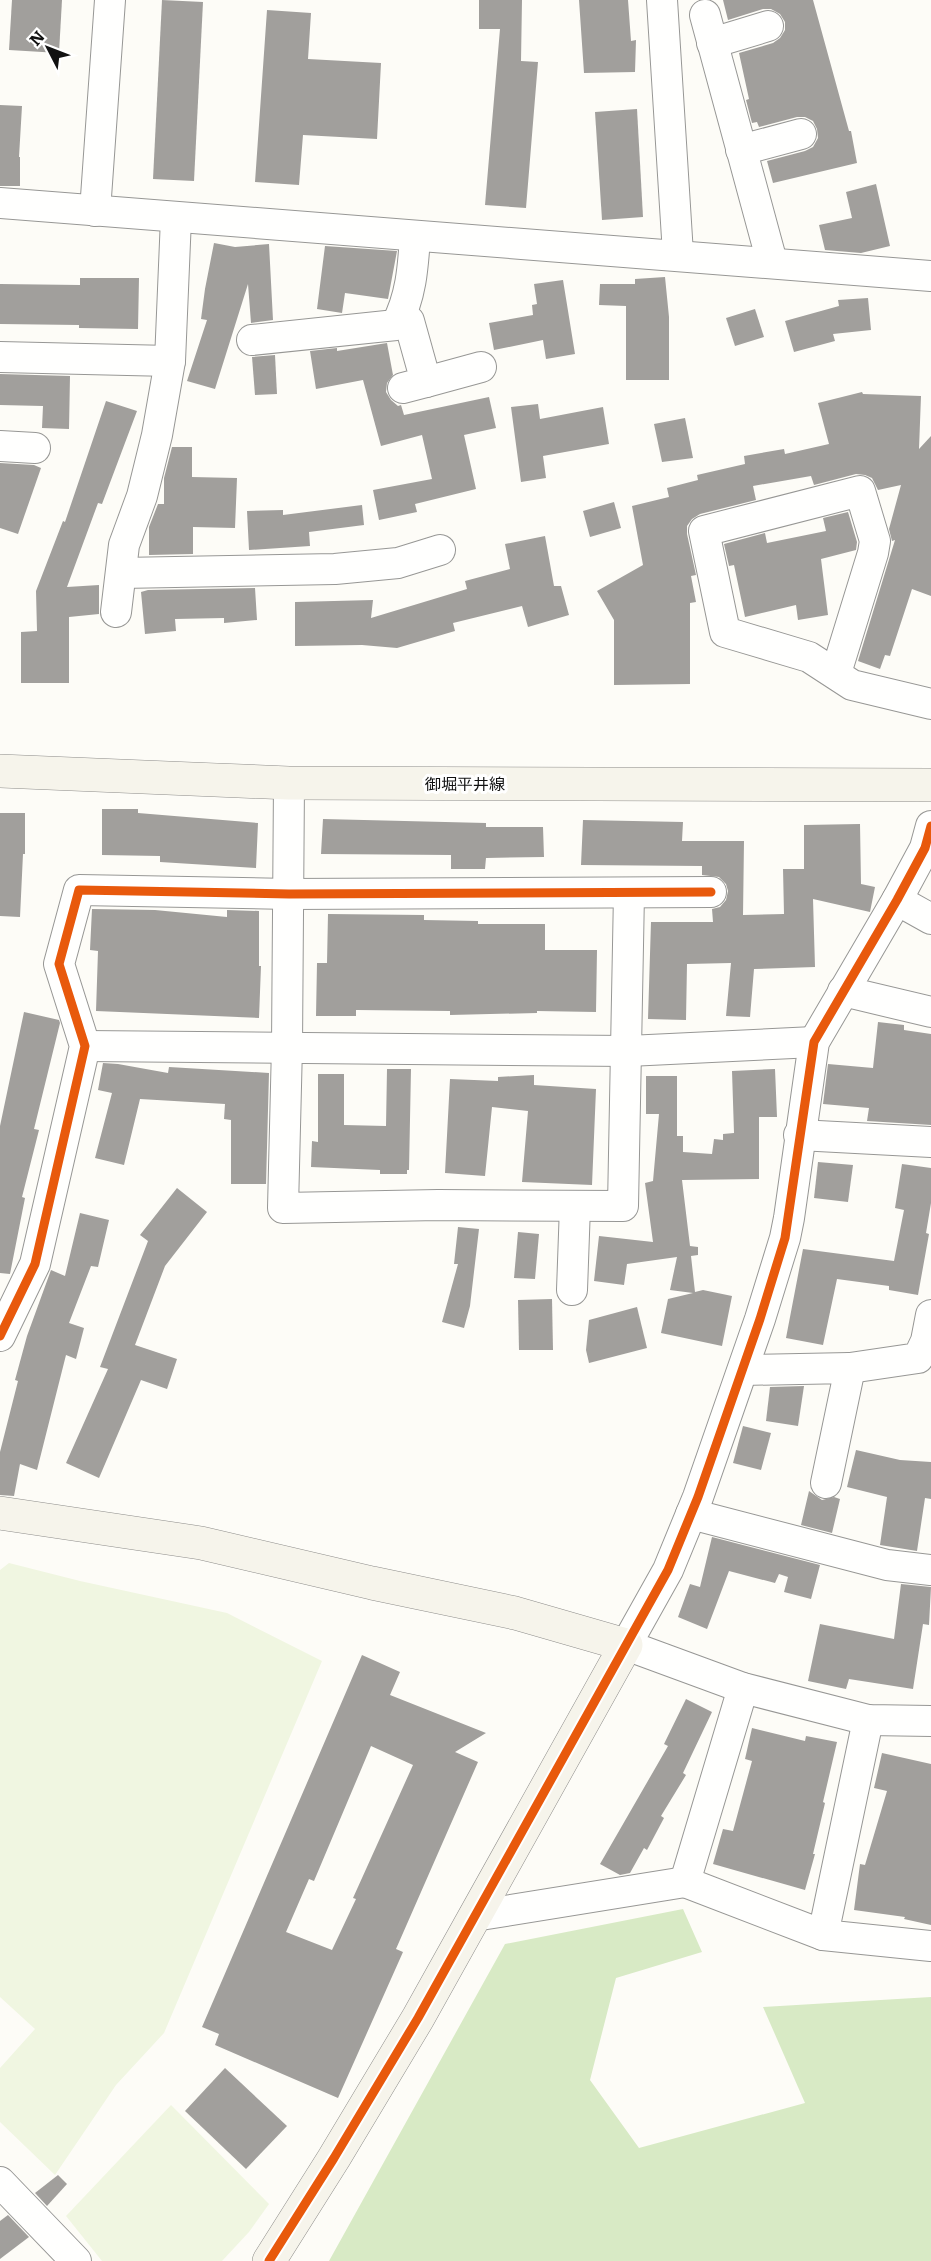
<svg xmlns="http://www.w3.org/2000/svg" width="931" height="2261" font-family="Literata,'Noto Sans JP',serif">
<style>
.forest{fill:#d8eac5}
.pitch{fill:#f0f6e1}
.building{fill:#a19f9c;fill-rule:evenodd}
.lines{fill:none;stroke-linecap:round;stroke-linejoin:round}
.street-casing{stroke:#979795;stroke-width:32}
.secondary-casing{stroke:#8e8d8b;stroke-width:34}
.street{stroke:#fffffe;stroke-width:30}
.secondary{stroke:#f6f4eb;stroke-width:33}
.cycleway-casing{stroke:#fff;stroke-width:13}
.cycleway{stroke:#e8590c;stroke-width:9}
.labels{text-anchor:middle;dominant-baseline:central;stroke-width:6;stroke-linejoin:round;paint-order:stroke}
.street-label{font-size:16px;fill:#111;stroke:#fff}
</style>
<rect width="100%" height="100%" fill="#fdfcf7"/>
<!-- forest -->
<path class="forest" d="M683,1909L702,1952L616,1978L590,2080L639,2148L805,2103L763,2007L931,1997V2261H329L505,1944Z"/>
<!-- pitch -->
<g class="pitch">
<path d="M9,1563L80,1581L227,1613L322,1661L164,2033L116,2085L55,2175L0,2122V2068L35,2029L0,1997V1570Z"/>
<path d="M171,2105L269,2204L249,2232L222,2261H102L66,2216Z"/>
</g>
<!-- building -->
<g class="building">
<path d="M12,0H62L59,53L9,50Z"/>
<path d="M162,0L203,2L194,181L153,179Z"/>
<path d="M479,0H522L521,61L538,62L526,208L485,205L500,29H479Z"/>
<path d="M579,0H628L631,41L636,40L635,72L584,73Z"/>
<path d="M723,0H813L849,131H851L857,163L773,183L767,161L805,151L813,147L818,138L817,129L813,121L805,117H797L759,127L757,122L752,123L746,100L749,99L739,53L773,43L780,38L785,30V22L780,14L771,9H763L728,20Z"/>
<path d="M267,10L311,13L308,59L381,63L377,139L303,135L299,185L255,182Z"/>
<path d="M0,105L22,106L19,157H20V186H0Z"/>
<path d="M637,109L643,217L602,220L595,112Z"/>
<path d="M876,184L890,246L861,253L825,250L819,225L852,218L846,192Z"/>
<path d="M214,243L235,247L269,244L273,320L251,323L248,284L215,389L187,381L207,320L201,319L205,289Z"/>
<path d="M325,246L397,251L388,299L345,293L342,313L317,309Z"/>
<path d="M665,277L669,317V380H626V306L599,305L600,284H635V279Z"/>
<path d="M80,278H139L138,329L79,328V325L0,324V284L80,285Z"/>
<path d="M563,280L575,354L546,359L543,340L494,350L489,323L533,315L532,305L537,304L534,284Z"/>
<path d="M868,298L871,330L833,334L835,341L794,352L785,321L839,306L838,300Z"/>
<path d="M755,309L764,337L735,346L726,318Z"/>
<path d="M387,343L393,375L387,383L386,392L391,400L398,406L401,405L404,415L489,397L496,428L464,435L476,489L415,504L417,512L379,520L373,490L432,479L422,435L381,446L363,380L316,389L310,351L337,348V351Z"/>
<path d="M275,355L277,394L255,395L252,357Z"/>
<path d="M0,374L70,376L69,429L42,428L43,406L0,405Z"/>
<path d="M862,392L863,394L921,396L919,449L931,436V596L912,589L890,656L885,655L880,669L858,661L895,540L892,541L889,529L901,485L878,490L872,478L865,475L856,474L814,485L811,476L753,486L756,500L700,514L692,519L687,526V534L696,575L691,576L696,602L690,603V684L614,685V620L597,591L643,565L632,506L669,497L667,488L698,480L697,475L745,464L744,456L784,449L785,454L829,444L818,403Z"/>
<path d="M106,401L137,411L102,504L98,503L67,587L99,585V614L69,617V683H21V632L37,631L36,591L63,521L65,522Z"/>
<path d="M538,404L540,419L603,407L609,444L543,456L546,478L521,482L511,407Z"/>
<path d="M685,418L693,458L662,462L654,424Z"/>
<path d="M172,447H192V477L237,478L235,528L193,527V554L149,555V527L158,504H164V478Z"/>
<path d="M0,463L34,465L41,468L18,534L0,528Z"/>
<path d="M614,502L621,528L590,537L583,511Z"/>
<path d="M362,505L364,525L309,532L310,546L249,550L247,511L283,510V515Z"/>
<path d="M848,512L857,542L856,550L821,559L828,615L798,620L796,605L745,617L734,565L729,566L724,544L765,533L767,543L826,531L823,518Z"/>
<path d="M545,536L554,586H561L569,615L528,627L522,606L453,623L455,631L397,648L362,645L295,646V602L373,600L371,618L467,589L465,581L510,569L505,544Z"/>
<path d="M255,588L257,620L224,623V618L175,619L176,631L145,634L141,592L148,590Z"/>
<path d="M102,809H138V813L258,823L256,868L160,862V856L102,855Z"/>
<path d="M0,813H25V854H23L20,917L0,916Z"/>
<path d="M323,819L486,823V827H543L544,857L486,858L485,869H451V855L321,854Z"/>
<path d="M583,820L683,822L682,841H744L743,915L784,914L783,869H804V825L860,824L861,884L875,887L870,912L813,899L815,967L754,969L750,1017L726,1016L731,963L687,964L686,1020L648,1019L651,922H713L712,909L720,907L726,900L728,891L726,884L719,877L702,875V866L581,865Z"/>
<path d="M92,909L155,910L227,917V910L259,911V966H261L259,1018L96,1011L98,951L90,950Z"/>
<path d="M328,914L424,915V920L478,921V924H545V950H597L596,1012L537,1011V1013L450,1015V1011L356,1010V1016H316L317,963H327Z"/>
<path d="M24,1012L59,1020L60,1023L34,1129L39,1130L22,1197L25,1198L10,1274L0,1273V1126Z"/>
<path d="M878,1022L904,1025V1030L931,1034V1125L867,1121L869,1108L823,1104L828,1064L873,1068Z"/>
<path d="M103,1063L118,1064L168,1073L169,1067L269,1073L266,1184H231V1120L224,1119L225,1104L140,1099L124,1165L95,1158L112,1093L98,1090Z"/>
<path d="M387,1069H411L409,1170H407V1174H380V1170L311,1167L312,1141L318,1142V1074H344V1125L386,1126Z"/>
<path d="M775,1069L777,1117H759V1179L682,1180L690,1246L698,1247V1255L691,1256L695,1292L703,1290L732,1296L722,1346L661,1333L668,1299L693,1293L670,1290L677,1257L627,1264L624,1285L594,1281L599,1236L653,1242L645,1183L653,1181L659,1114H646V1076H677V1136H683V1152L712,1154L714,1139L723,1140V1134L734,1133L732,1071Z"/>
<path d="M534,1075V1085L596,1089L592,1185L522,1182L528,1111L492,1107L485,1176L445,1173L450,1079L498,1081V1077Z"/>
<path d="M818,1162L853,1165L848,1202L814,1198Z"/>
<path d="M902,1164L931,1168V1203L926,1233L929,1234L918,1295L889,1290V1286L837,1279L823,1345L786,1338L803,1249L894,1261L904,1210L895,1208Z"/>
<path d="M177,1188L207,1212L165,1266L135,1345L177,1359L167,1389L141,1380L99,1478L66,1463L108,1369L100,1367L148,1241L140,1235Z"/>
<path d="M80,1213L109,1220L98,1267L91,1266L69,1323L84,1328L76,1359L66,1355L37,1470L20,1464L14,1496L0,1495V1452L18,1381L15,1380L27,1336L51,1270L65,1276Z"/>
<path d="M458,1227L479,1229L470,1306L464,1328L442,1322L458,1264H454Z"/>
<path d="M518,1232L539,1234L535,1279L514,1278Z"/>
<path d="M552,1299L553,1350H519L518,1300Z"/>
<path d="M637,1307L647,1348L589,1363L586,1350L589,1320Z"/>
<path d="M804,1386L798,1426L766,1421L770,1387Z"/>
<path d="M743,1426L771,1433L761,1470L733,1463Z"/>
<path d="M856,1450L900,1460L931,1462V1499L925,1498L917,1551L880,1545L887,1497L847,1487Z"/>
<path d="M809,1491L822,1500L834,1497L840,1499L832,1533L801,1525Z"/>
<path d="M712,1537L820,1565L811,1599L784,1592L788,1577L779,1574L775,1583L729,1571L707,1629L678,1617L690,1584L700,1587Z"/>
<path d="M901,1584L931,1587L929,1625L923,1624L913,1689L849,1679L846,1689L808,1681L820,1624L894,1639Z"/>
<path d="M362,1655L400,1672L390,1695L486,1733L455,1752L478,1762L396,1949L403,1952L338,2098L215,2045L219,2034L202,2027ZM371,1746L413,1765L353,1898L356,1899L332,1950L286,1932L309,1879L314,1881Z"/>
<path d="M686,1699L712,1712L683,1773L686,1775L661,1816L664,1818L647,1850L644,1848L630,1873L620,1875L600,1864L668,1746L664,1744Z"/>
<path d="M752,1728L805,1741L806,1736L837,1742L823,1802L825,1803L813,1854H815L805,1890L713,1864L723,1829L733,1831L752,1761L745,1759Z"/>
<path d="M882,1753L931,1764V1925L904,1919L905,1917L854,1910L860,1864L865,1865L887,1791L874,1788Z"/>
<path d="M225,2068L287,2126L246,2169L185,2111Z"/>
<path d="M58,2175L67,2184L47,2206L35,2193Z"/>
<path d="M8,2215L29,2237L0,2259V2221Z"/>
</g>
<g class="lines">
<!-- street casing -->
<g class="street-casing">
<g id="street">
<path d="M662,0L678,254"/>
<path d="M705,15L772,262"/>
<path d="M712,43L768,26"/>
<path d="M741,150L801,134"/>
<path d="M0,203L931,276"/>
<path d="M95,211L110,0"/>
<path d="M401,317L409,321L426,382L403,388"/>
<path d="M252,340L396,325C411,297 413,268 415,237"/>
<path d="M0,357L170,361"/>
<path d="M426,382L481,367"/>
<path d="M0,446L35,448"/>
<path d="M121,573L335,569L398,563L440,550"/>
<path d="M116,612L124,545L142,496L157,435L170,361L176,218"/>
<path d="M836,673L873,553L875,541L860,491L704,531L725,632L809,657L852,685L931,704"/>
<path d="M289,783L287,1046L283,1208L438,1205L623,1206L629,893"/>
<path d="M931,826L925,848L897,900L814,1042L789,1218L785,1238L760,1319L698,1497L668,1570L626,1645L743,1688L868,1720L931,1721"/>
<path d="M897,900L931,919"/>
<path d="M843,991L931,1012"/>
<path d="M85,1046L628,1051L814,1042"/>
<path d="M799,1135L931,1142"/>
<path d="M572,1290L575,1206"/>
<path d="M0,1336L35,1264L85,1046L59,964L79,890L289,894L711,892"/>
<path d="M850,1368L918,1358L926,1341L931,1315"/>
<path d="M743,1370L850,1368L826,1483"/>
<path d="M691,1514L887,1565L931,1570"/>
<path d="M743,1688L685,1882L823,1935"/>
<path d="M868,1720L823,1935L931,1946"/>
<path d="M474,1916L685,1882"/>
<path d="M0,2182L76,2261"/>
</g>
</g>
<!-- secondary casing -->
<g class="secondary-casing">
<g id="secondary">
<path d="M0,771L289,783L931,785"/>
<path d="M0,1513L201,1543L372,1583L515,1613L626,1645L418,2018L334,2158L269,2261"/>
</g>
</g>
<!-- street -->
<use href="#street" class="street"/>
<!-- secondary -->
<use href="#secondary" class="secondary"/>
<!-- cycleway casing -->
<g class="cycleway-casing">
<g id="cycleway">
<path d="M0,1336L35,1264L85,1046L59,964L79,890L289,894L711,892"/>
<path d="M269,2261L334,2158L418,2018L668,1570L698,1497L760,1319L785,1238L814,1042L897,900L925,848L931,826"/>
</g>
</g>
<!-- cycleway -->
<use href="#cycleway" class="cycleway"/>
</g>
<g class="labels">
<!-- street labels -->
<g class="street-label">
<text x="465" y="783">御堀平井線</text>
</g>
</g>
<!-- north arrow -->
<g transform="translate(48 48) rotate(312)" stroke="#ffffff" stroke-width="4.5" paint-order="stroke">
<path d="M0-4.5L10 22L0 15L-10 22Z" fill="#111111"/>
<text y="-9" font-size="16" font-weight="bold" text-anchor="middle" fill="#111111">N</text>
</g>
</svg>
